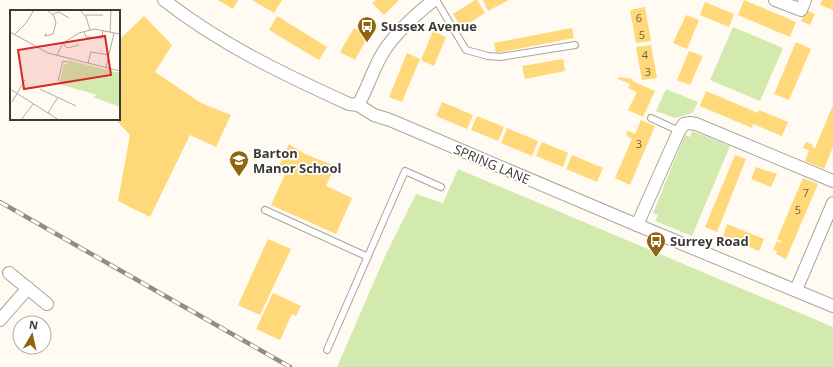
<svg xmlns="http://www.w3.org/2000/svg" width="833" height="367" font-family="'Open Sans',sans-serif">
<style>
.green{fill:#d3eaaf}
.building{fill:#fed879}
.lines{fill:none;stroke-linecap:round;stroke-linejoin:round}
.service-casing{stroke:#a8a499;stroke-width:8}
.minor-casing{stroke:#a8a499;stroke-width:14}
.service{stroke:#fff;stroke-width:6}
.minor{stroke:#fff;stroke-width:12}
.rail-casing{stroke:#908d87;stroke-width:4.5}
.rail{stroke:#fff;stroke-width:3;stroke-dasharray:9;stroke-linecap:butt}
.labels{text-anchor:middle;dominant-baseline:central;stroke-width:3.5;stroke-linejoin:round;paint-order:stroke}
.number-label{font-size:11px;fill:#6c6247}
.poi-label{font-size:13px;font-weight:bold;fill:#3c3a36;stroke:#fff;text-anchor:start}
.street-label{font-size:13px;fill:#3c3a36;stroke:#fff}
.inset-road{fill:none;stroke:#b1aea7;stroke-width:1}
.view{fill:#d62828;fill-opacity:0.15;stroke:#d62828;stroke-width:2}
.inset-edge{fill:none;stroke:#3c3a36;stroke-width:2}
</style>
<rect width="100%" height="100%" fill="#fffbf2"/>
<!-- green -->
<g class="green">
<path d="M733,27L783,48L760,101L710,80Z"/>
<path d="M666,89L698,102L693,112L690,114L675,118L656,111Z"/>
<path d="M692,131L730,146L692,236L655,221L658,215L653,213L685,135L690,137Z"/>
<path d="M458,169L833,327V367H337L386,254L416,194L443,203Z"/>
</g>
<!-- building -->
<g class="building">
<path d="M218,0H238L233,9Z"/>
<path d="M252,0H282L274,13Z"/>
<path d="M376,0H399L384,15L372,3Z"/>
<path d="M475,0H477L485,13L461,28L453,14Z"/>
<path d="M483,0H509L488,11Z"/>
<path d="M744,0L796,22L790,37L738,15Z"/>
<path d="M822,0H833V10L820,5Z"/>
<path d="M705,2L734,14L729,27L700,15Z"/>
<path d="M645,7L651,41L636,43L630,10Z"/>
<path d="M806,10L815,14L810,25L801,21Z"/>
<path d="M686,15L699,20L687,49L673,43Z"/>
<path d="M144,16L172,45L155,72L201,103L231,115L216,147L190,135L150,217L118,201L130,135L115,119H119V40Z"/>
<path d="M277,16L327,47L319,60L269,30Z"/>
<path d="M354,28L368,36L355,60L340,52Z"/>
<path d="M572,28L574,38L496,53L494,43Z"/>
<path d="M433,31L446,37L434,66L421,60Z"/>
<path d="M796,42L811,49L789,100L774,94Z"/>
<path d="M651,45L657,78L642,80L636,47Z"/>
<path d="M689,51L703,56L690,85L677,80Z"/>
<path d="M407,53L420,59L402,102L389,97Z"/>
<path d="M563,59L565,71L525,79L522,66Z"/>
<path d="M618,77L633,79L632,81L655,91L643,117L628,110L637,92L628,88L630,84L618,79Z"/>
<path d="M706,91L758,113L759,110L788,122L782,136L753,124L752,128L700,106Z"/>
<path d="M442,102L473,115L467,129L436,116Z"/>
<path d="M833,105V147L824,169L805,161L809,150L803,148L806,142L813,145L812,147L815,148Z"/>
<path d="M477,116L504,127L498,141L471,130Z"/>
<path d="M641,120L655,126L630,185L615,178L632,139L626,135L627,132L629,131L635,134Z"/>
<path d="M507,128L538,141L532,156L501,143Z"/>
<path d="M542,142L568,153L563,167L536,156Z"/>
<path d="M289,144L305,154L335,166L326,186L352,198L336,234L271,205L287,170L279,166Z"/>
<path d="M572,155L603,168L597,182L566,169Z"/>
<path d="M735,155L746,159L717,232L705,227Z"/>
<path d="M756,167L777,174L771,187L751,179Z"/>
<path d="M803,178L818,184L786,259L776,254L777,251L773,250L777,241L781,243V241L777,239Z"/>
<path d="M727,224L764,239L759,251L723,236Z"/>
<path d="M268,239L291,249L260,315L238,305Z"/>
<path d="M273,293L301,306L296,316L292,314L280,340L256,329Z"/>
</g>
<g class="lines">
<!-- service casing -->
<g class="service-casing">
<g id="service">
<path d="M436,0L466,50L488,56L500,57L575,45"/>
<path d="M651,118L679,131"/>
<path d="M265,210L368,257"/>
<path d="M327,350L405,171L441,187"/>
</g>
</g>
<!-- minor casing -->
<g class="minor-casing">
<g id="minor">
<path d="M164,0C220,44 285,75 349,104L358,105L374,115L390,120L637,225L833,306"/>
<path d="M775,0L801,10L805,0"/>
<path d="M358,105C368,88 373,68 384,51C397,31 415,15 434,0"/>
<path d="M637,225L679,131L684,124L690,123L696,124L833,181"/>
<path d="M9,273L47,304"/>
<path d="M796,290L833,203"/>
<path d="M0,320L28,288"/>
</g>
</g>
<!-- service -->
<use href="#service" class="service"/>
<!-- minor -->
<use href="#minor" class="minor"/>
<!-- rail casing -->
<g class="rail-casing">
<path id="rail" d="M0,202L290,367"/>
</g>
<!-- rail -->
<use href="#rail" class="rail"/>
</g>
<!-- icons -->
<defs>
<g id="bus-pin" transform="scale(1)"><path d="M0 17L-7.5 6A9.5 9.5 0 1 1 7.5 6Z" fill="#91640f" stroke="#fff"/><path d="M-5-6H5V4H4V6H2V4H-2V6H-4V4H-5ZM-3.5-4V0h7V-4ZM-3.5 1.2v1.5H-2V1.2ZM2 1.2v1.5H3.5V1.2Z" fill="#fff"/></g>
<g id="school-pin" transform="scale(1)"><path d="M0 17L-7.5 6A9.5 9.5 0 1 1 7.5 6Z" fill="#91640f" stroke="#fff"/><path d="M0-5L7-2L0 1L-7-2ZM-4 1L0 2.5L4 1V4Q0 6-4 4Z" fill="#fff"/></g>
</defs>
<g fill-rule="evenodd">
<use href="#bus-pin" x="367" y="26"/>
<use href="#school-pin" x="239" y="160"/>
<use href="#bus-pin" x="656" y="241"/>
</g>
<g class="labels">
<!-- number labels -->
<g class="number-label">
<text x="639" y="17">6</text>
<text x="642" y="34">5</text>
<text x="645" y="54">4</text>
<text x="648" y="71">3</text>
<text x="639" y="143">3</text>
<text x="806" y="192">7</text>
<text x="798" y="209">5</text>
</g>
<!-- poi labels -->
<g class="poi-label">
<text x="381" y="26">Sussex Avenue</text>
<text x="253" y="153">Barton<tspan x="253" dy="15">Manor School</tspan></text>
<text x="670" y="241">Surrey Road</text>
</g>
<!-- street labels -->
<g class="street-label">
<text transform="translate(492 164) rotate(23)">SPRING LANE</text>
</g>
</g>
<!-- overview -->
<g transform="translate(10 10)">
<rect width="110" height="110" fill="#fffbf2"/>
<path d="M58,50L110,63V97L83,87L87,85L49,74L54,54H57Z" fill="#d3eaaf"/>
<path class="inset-road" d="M70,0L76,7L80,20M43,4L49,2L59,8M75,5H93M74,21L76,27L92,28L93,20M0,22L38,43L110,61M100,22L101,0M36,23L35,26L43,24L46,13L44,6L37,0M4,25L16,13L24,0M53,33L57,38L69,35M47,45L53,33L69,23L84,19L110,24M78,53L81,42L99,45M96,57L104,23M48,71L53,51L57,52M0,79L49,110M30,79L66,96M2,92L15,70M38,103L48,87M11,110L23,94"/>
<path class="view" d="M95,26L101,65L14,79L8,40Z"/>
<rect width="110" height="110" class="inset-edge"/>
</g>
<!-- north arrow -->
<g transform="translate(32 335) rotate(9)"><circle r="19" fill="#ffffff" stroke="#b1b0af"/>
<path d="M0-3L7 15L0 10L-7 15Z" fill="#91640f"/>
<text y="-6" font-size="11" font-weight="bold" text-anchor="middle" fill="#3c3a36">N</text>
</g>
</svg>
